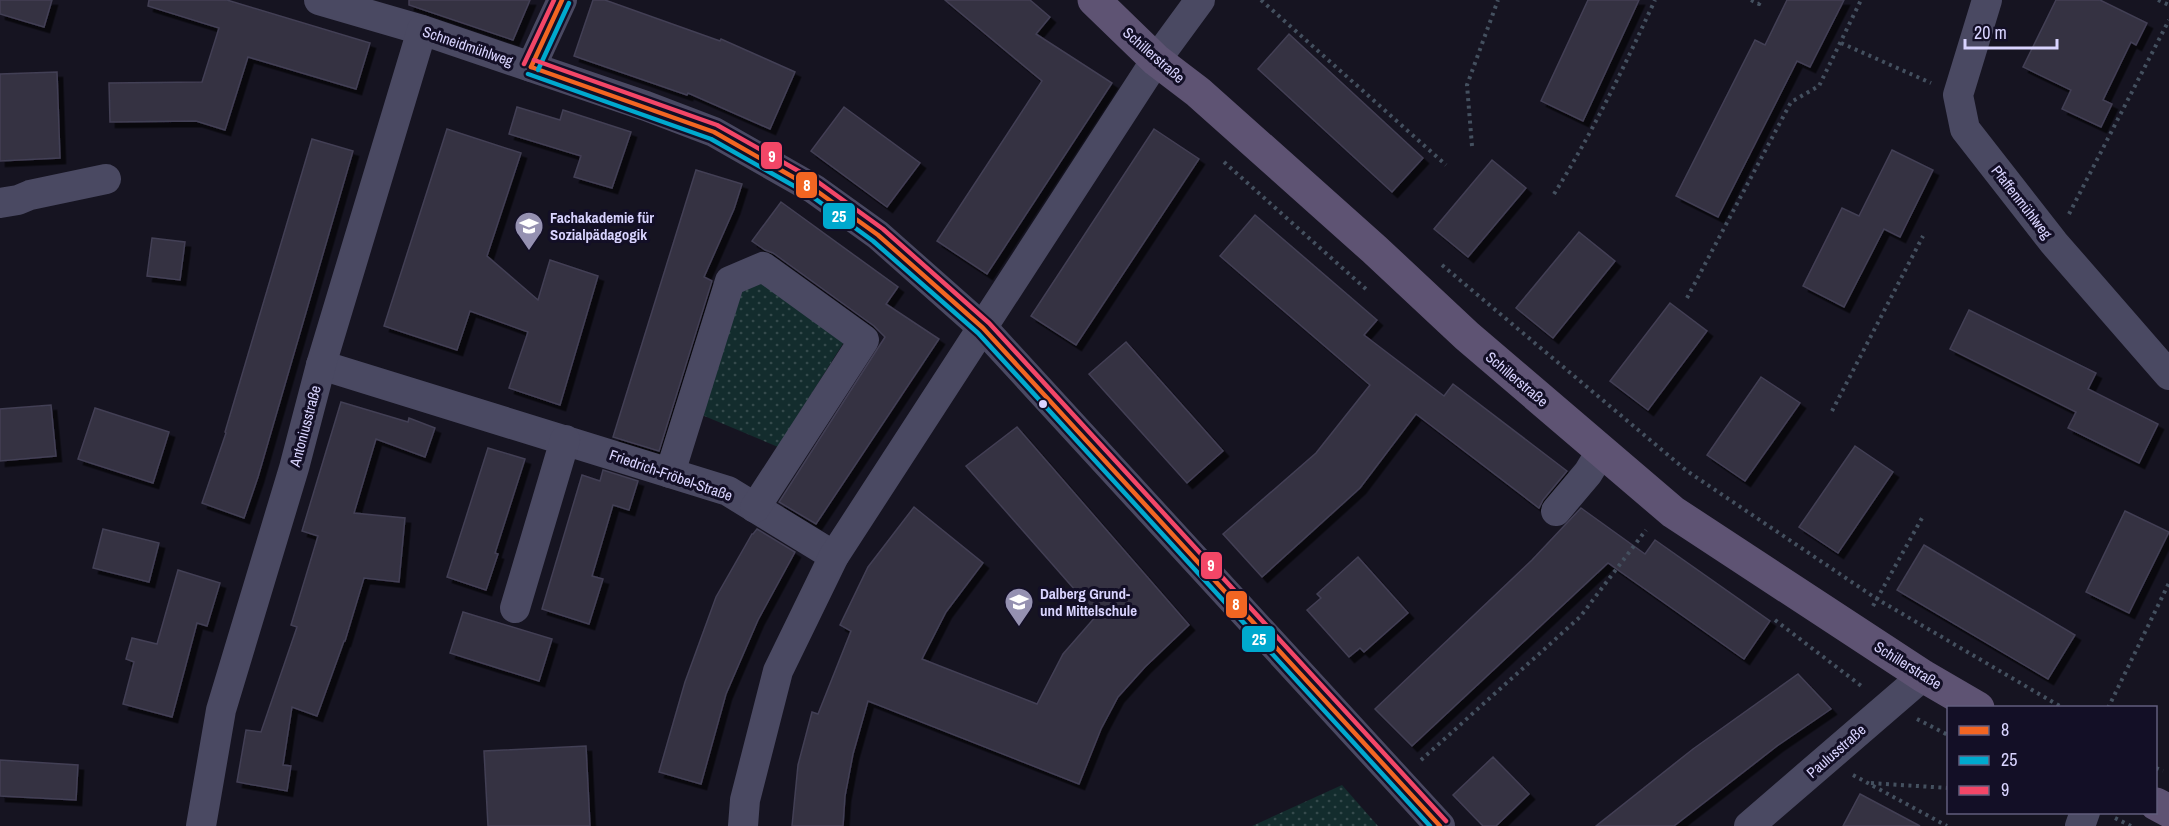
<svg xmlns="http://www.w3.org/2000/svg" width="2169" height="826" font-family="'Archivo Narrow',sans-serif">
<style>
.green{fill:url(#green-dots)}
.building{fill:#343243;stroke:#433f54;stroke-width:1.5;filter:url(#shadow)}
.lines{fill:none;stroke-linecap:round;stroke-linejoin:round}
.path{stroke:#44505f;stroke-width:4;stroke-dasharray:3 4.5;stroke-linecap:butt}
.minor{stroke:#4a4962;stroke-width:30}
.major{stroke:#5e5373;stroke-width:33}
.bus-1-casing{stroke:#130f26;stroke-width:9}
.bus-2-casing{stroke:#130f26;stroke-width:9}
.bus-3-casing{stroke:#130f26;stroke-width:9}
.bus-1{stroke:#f26522;stroke-width:4.5}
.bus-2{stroke:#00a9ce;stroke-width:4.5}
.bus-3{stroke:#f34667;stroke-width:4.5}
.bus-dot{fill:#d9d4ff;stroke:#130f26;stroke-width:2}
.labels{text-anchor:middle;dominant-baseline:central;stroke-width:6;stroke-linejoin:round;paint-order:stroke}
.street-label{font-size:15px;fill:#d9d4ff;stroke:#130f26}
.poi-label{font-size:15px;font-weight:bold;fill:#d9d4ff;stroke:#130f26;text-anchor:start}
.line-badge{stroke:#130f26;stroke-width:2}
.badge-label{font-size:16px;text-anchor:middle;font-weight:bold;fill:#fff}
</style>
<defs>
<pattern id="green-dots" width="8" height="8" patternUnits="userSpaceOnUse" patternTransform="scale(1.5)"><rect width="8" height="8" fill="#132c2d"/><path d="M2 2h.1M6 6h.1" fill="none" stroke="#354a4c" stroke-width="1.8" stroke-linecap="round"/></pattern>
<filter id="shadow"><feDropShadow dx="5.5" dy="5.5" stdDeviation="0" flood-color="#0009"/></filter>
</defs>
<rect width="100%" height="100%" fill="#161421"/>
<!-- green -->
<g class="green">
<path d="M762,281L844,342L778,447L702,415L735,295Z"/>
<path d="M1342,785L1378,826H1252Z"/>
</g>
<!-- building -->
<g class="building">
<path d="M0,0H52L44,27L0,14Z"/>
<path d="M149,0H227L370,43L356,89L248,57L225,130L196,121L110,122L109,83L202,82L219,28L148,6Z"/>
<path d="M409,0H530L513,40L409,5Z"/>
<path d="M593,0H605L720,41L721,39L795,72L770,129L688,93L687,95L574,56Z"/>
<path d="M945,0H1030L1050,17L1036,34L1112,83L987,274L937,241L1042,81Z"/>
<path d="M1588,0H1639L1583,121L1541,101Z"/>
<path d="M1787,0H1844L1810,67L1797,61L1718,217L1676,196L1755,40L1765,45Z"/>
<path d="M2056,0H2100L2147,23L2136,45L2131,42L2103,100L2112,104L2101,127L2062,109L2071,90L2023,67Z"/>
<path d="M1289,34L1423,158L1392,192L1258,69Z"/>
<path d="M57,72L60,158L0,161V74Z"/>
<path d="M517,107L560,120L563,110L631,132L612,188L574,177L581,156L509,134Z"/>
<path d="M844,107L920,163L887,207L811,151Z"/>
<path d="M447,129L521,153L487,256L538,300L550,260L598,276L560,405L509,388L528,332L470,311L457,350L384,326Z"/>
<path d="M1154,129L1199,159L1076,345L1031,316Z"/>
<path d="M312,139L353,151L258,477L244,518L202,503L226,433L225,432Z"/>
<path d="M1892,150L1933,170L1900,237L1884,229L1844,307L1803,286L1842,208L1859,216Z"/>
<path d="M1492,160L1526,188L1468,257L1434,229Z"/>
<path d="M696,170L742,184L734,209L704,277L712,281L659,451L613,437Z"/>
<path d="M781,202L898,287L886,304L939,339L816,524L779,502L885,337L874,326L773,253L765,250L752,241Z"/>
<path d="M1255,215L1377,320L1364,335L1444,396L1453,384L1567,471L1543,500L1539,508L1416,414L1360,488L1262,577L1223,534L1316,453L1370,385L1220,256Z"/>
<path d="M1579,232L1615,261L1553,338L1516,308Z"/>
<path d="M152,238L185,242L180,280L147,276Z"/>
<path d="M1670,303L1707,331L1648,410L1610,381Z"/>
<path d="M1969,310L2096,373L2088,389L2158,424L2139,463L2068,428L2076,412L1950,349Z"/>
<path d="M1126,342L1223,451L1187,483L1089,374Z"/>
<path d="M1761,377L1800,403L1745,481L1707,455Z"/>
<path d="M341,402L408,422L409,418L435,428L425,457L376,439L354,513L405,518L399,582L364,578L345,641H344L317,716L292,707L283,765L291,766L287,791L237,782L246,730L261,732L297,627L291,625L318,536L302,531Z"/>
<path d="M51,405L56,456L0,461V409Z"/>
<path d="M95,408L169,432L153,483L78,459Z"/>
<path d="M1017,427L1189,625L1145,667L1118,697L1101,729L1079,784L868,701L853,754L845,796L843,826H792L798,765L812,712L818,714L851,631L840,625L868,567L914,507L983,563L946,612L922,659L1037,704L1063,654L1097,615L966,466Z"/>
<path d="M1855,446L1893,472L1838,553L1799,527Z"/>
<path d="M488,448L525,459L495,553L498,554L486,590L447,577Z"/>
<path d="M603,470L638,481L629,510L613,505L592,576L603,579L589,624L542,609L582,475L600,481Z"/>
<path d="M1581,508L1645,554L1655,540L1770,621L1744,659L1608,563L1412,746L1375,709L1532,560Z"/>
<path d="M2125,511L2169,532L2129,613L2086,592Z"/>
<path d="M103,529L159,543L149,582L93,568Z"/>
<path d="M757,529L795,552L758,620L726,694L701,784L659,772L685,682L716,597L752,534H753Z"/>
<path d="M1924,545L2075,635L2048,679L1897,590Z"/>
<path d="M1358,557L1408,613L1364,652L1360,648L1349,657L1307,610L1321,598L1317,594Z"/>
<path d="M178,570L220,583L207,626L197,623L172,717L123,704L134,662L126,659L132,638L157,644Z"/>
<path d="M463,612L552,639L539,681L450,653Z"/>
<path d="M1798,674L1831,709L1777,746L1674,826H1596L1693,749Z"/>
<path d="M586,746L590,826H488L484,751Z"/>
<path d="M1493,757L1529,794L1496,826H1483L1453,795Z"/>
<path d="M0,760L78,765L76,800L0,796Z"/>
<path d="M1860,794L1920,826H1843Z"/>
</g>
<g class="lines">
<!-- path -->
<g class="path">
<path d="M1261,0L1446,165"/>
<path d="M1751,0L1759,4L1761,0"/>
<path d="M2158,0L2169,5"/>
<path d="M1841,43L1931,83"/>
<path d="M1472,146L1467,85L1498,0"/>
<path d="M1224,162L1368,291"/>
<path d="M1554,194C1593,132 1624,67 1655,0"/>
<path d="M2069,214L2169,20"/>
<path d="M1442,265L1687,471L1877,599L2063,708"/>
<path d="M1687,298L1791,102L1819,86L1861,0"/>
<path d="M1832,411L1923,236"/>
<path d="M1873,606L1922,518"/>
<path d="M1775,620L1864,688"/>
<path d="M2108,708L2169,583"/>
<path d="M1917,719L1948,735"/>
<path d="M1421,760L1580,617L1646,530"/>
<path d="M2156,768L2163,771"/>
<path d="M1853,775L1947,826"/>
<path d="M1871,783L1948,788"/>
<path d="M2115,818L2131,826"/>
</g>
<!-- minor -->
<g class="minor">
<path d="M319,0L422,30L646,106L714,132L814,189L878,235L983,328L1440,826"/>
<path d="M1987,0L1958,95L1965,129L2054,243L2169,375"/>
<path d="M531,67L562,0"/>
<path d="M0,203L18,200L30,195L106,179"/>
<path d="M321,365L728,491L834,556"/>
<path d="M670,473L730,281L763,267L864,340L755,508"/>
<path d="M1556,511L1588,473L1602,450"/>
<path d="M515,608L565,440"/>
<path d="M201,826L221,710L294,468L321,365L422,30"/>
<path d="M743,826L745,800L778,671L834,556L1156,60L1200,0"/>
<path d="M1749,826L1923,676"/>
<path d="M2080,826L2085,812"/>
</g>
<!-- major -->
<g class="major">
<path d="M1094,0L1156,60L1198,92L1374,249L1467,336L1673,512L1923,676L1978,708"/>
<path d="M2156,804L2169,811"/>
</g>
<!-- bus-1 casing -->
<g class="bus-1-casing">
<g id="bus-1">
<path d="M531,67L714,132L814,189L878,235L983,328L1440,826"/>
<path d="M531,67L562,0"/>
</g>
</g>
<!-- bus-2 casing -->
<g class="bus-2-casing">
<g id="bus-2">
<path d="M538,70L569,3"/>
<path d="M528,74L711,139L810,195L873,241L978,333L1430,826"/>
</g>
</g>
<!-- bus-3 casing -->
<g class="bus-3-casing">
<g id="bus-3">
<path d="M534,60L717,125L818,182L883,229L989,323L1446,821"/>
<path d="M524,64L554,0"/>
</g>
</g>
<!-- bus-1 -->
<use href="#bus-1" class="bus-1"/>
<!-- bus-2 -->
<use href="#bus-2" class="bus-2"/>
<!-- bus-3 -->
<use href="#bus-3" class="bus-3"/>
</g>
<!-- icons -->
<defs>
<g id="university-pin" transform="scale(1.5)"><path d="M0 17L-7.5 6A9.5 9.5 0 1 1 7.5 6Z" fill="#9591b1" stroke="#130f26"/><path d="M0-5L7-2L0 1L-7-2ZM-4 1L0 2.5L4 1V4Q0 6-4 4Z" fill="#fff"/></g>
<g id="school-pin" transform="scale(1.5)"><path d="M0 17L-7.5 6A9.5 9.5 0 1 1 7.5 6Z" fill="#9591b1" stroke="#130f26"/><path d="M0-5L7-2L0 1L-7-2ZM-4 1L0 2.5L4 1V4Q0 6-4 4Z" fill="#fff"/></g>
</defs>
<g fill-rule="evenodd">
<use href="#university-pin" x="529" y="226"/>
<use href="#school-pin" x="1019" y="602"/>
</g>
<!-- markers -->
<circle class="bus-dot" cx="1043" cy="404" r="5"/>
<g class="labels">
<!-- street labels -->
<g class="street-label">
<text transform="translate(468 46) rotate(19)">Schneidmühlweg</text>
<text transform="translate(1154 55) rotate(41)">Schillerstraße</text>
<text transform="translate(2022 202) rotate(52)">Pfaffenmühlweg</text>
<text transform="translate(1517 379) rotate(40)">Schillerstraße</text>
<text transform="translate(305 426) rotate(-75)">Antoniusstraße</text>
<text transform="translate(671 475) rotate(19)">Friedrich-Fröbel-Straße</text>
<text transform="translate(1908 665) rotate(32)">Schillerstraße</text>
<text transform="translate(1836 751) rotate(-41)">Paulusstraße</text>
</g>
<!-- poi labels -->
<g class="poi-label">
<text x="550" y="217">Fachakademie für<tspan x="550" dy="17">Sozialpädagogik</tspan></text>
<text x="1040" y="593">Dalberg Grund-<tspan x="1040" dy="17">und Mittelschule</tspan></text>
</g>
</g>
<g class="line-badge">
<rect x="760" y="141" width="23" height="29" rx="6" fill="#f34667"/>
<rect x="795" y="171" width="23" height="28" rx="6" fill="#f26522"/>
<rect x="822" y="202" width="34" height="28" rx="6" fill="#00a9ce"/>
<rect x="1200" y="551" width="23" height="29" rx="6" fill="#f34667"/>
<rect x="1225" y="590" width="23" height="29" rx="6" fill="#f26522"/>
<rect x="1241" y="625" width="35" height="28" rx="6" fill="#00a9ce"/>
</g>
<g class="badge-label">
<text x="772" y="162">9</text>
<text x="807" y="191">8</text>
<text x="839" y="222">25</text>
<text x="1211" y="571">9</text>
<text x="1236" y="610">8</text>
<text x="1259" y="645">25</text>
</g>
<!-- legend -->
<rect x="1947" y="706" width="210" height="108" fill="#130f26" stroke="#625e7d" stroke-width="1.5"/>
<rect x="1959" y="726" width="30" height="9" fill="#f26522" stroke="#625e7d" stroke-width="1.5"/>
<text x="2001" y="736" font-size="18" fill="#d9d4ff">8</text>
<rect x="1959" y="756" width="30" height="9" fill="#00a9ce" stroke="#625e7d" stroke-width="1.5"/>
<text x="2001" y="766" font-size="18" fill="#d9d4ff">25</text>
<rect x="1959" y="786" width="30" height="9" fill="#f34667" stroke="#625e7d" stroke-width="1.5"/>
<text x="2001" y="796" font-size="18" fill="#d9d4ff">9</text>
<!-- scale -->
<path d="M1965 39v9h92v-9" fill="none" stroke="#d9d4ff" stroke-width="3"/>
<text x="1974" y="39" font-size="18" fill="#d9d4ff" stroke="#130f26" stroke-width="4.5" paint-order="stroke">20 m</text>
</svg>
